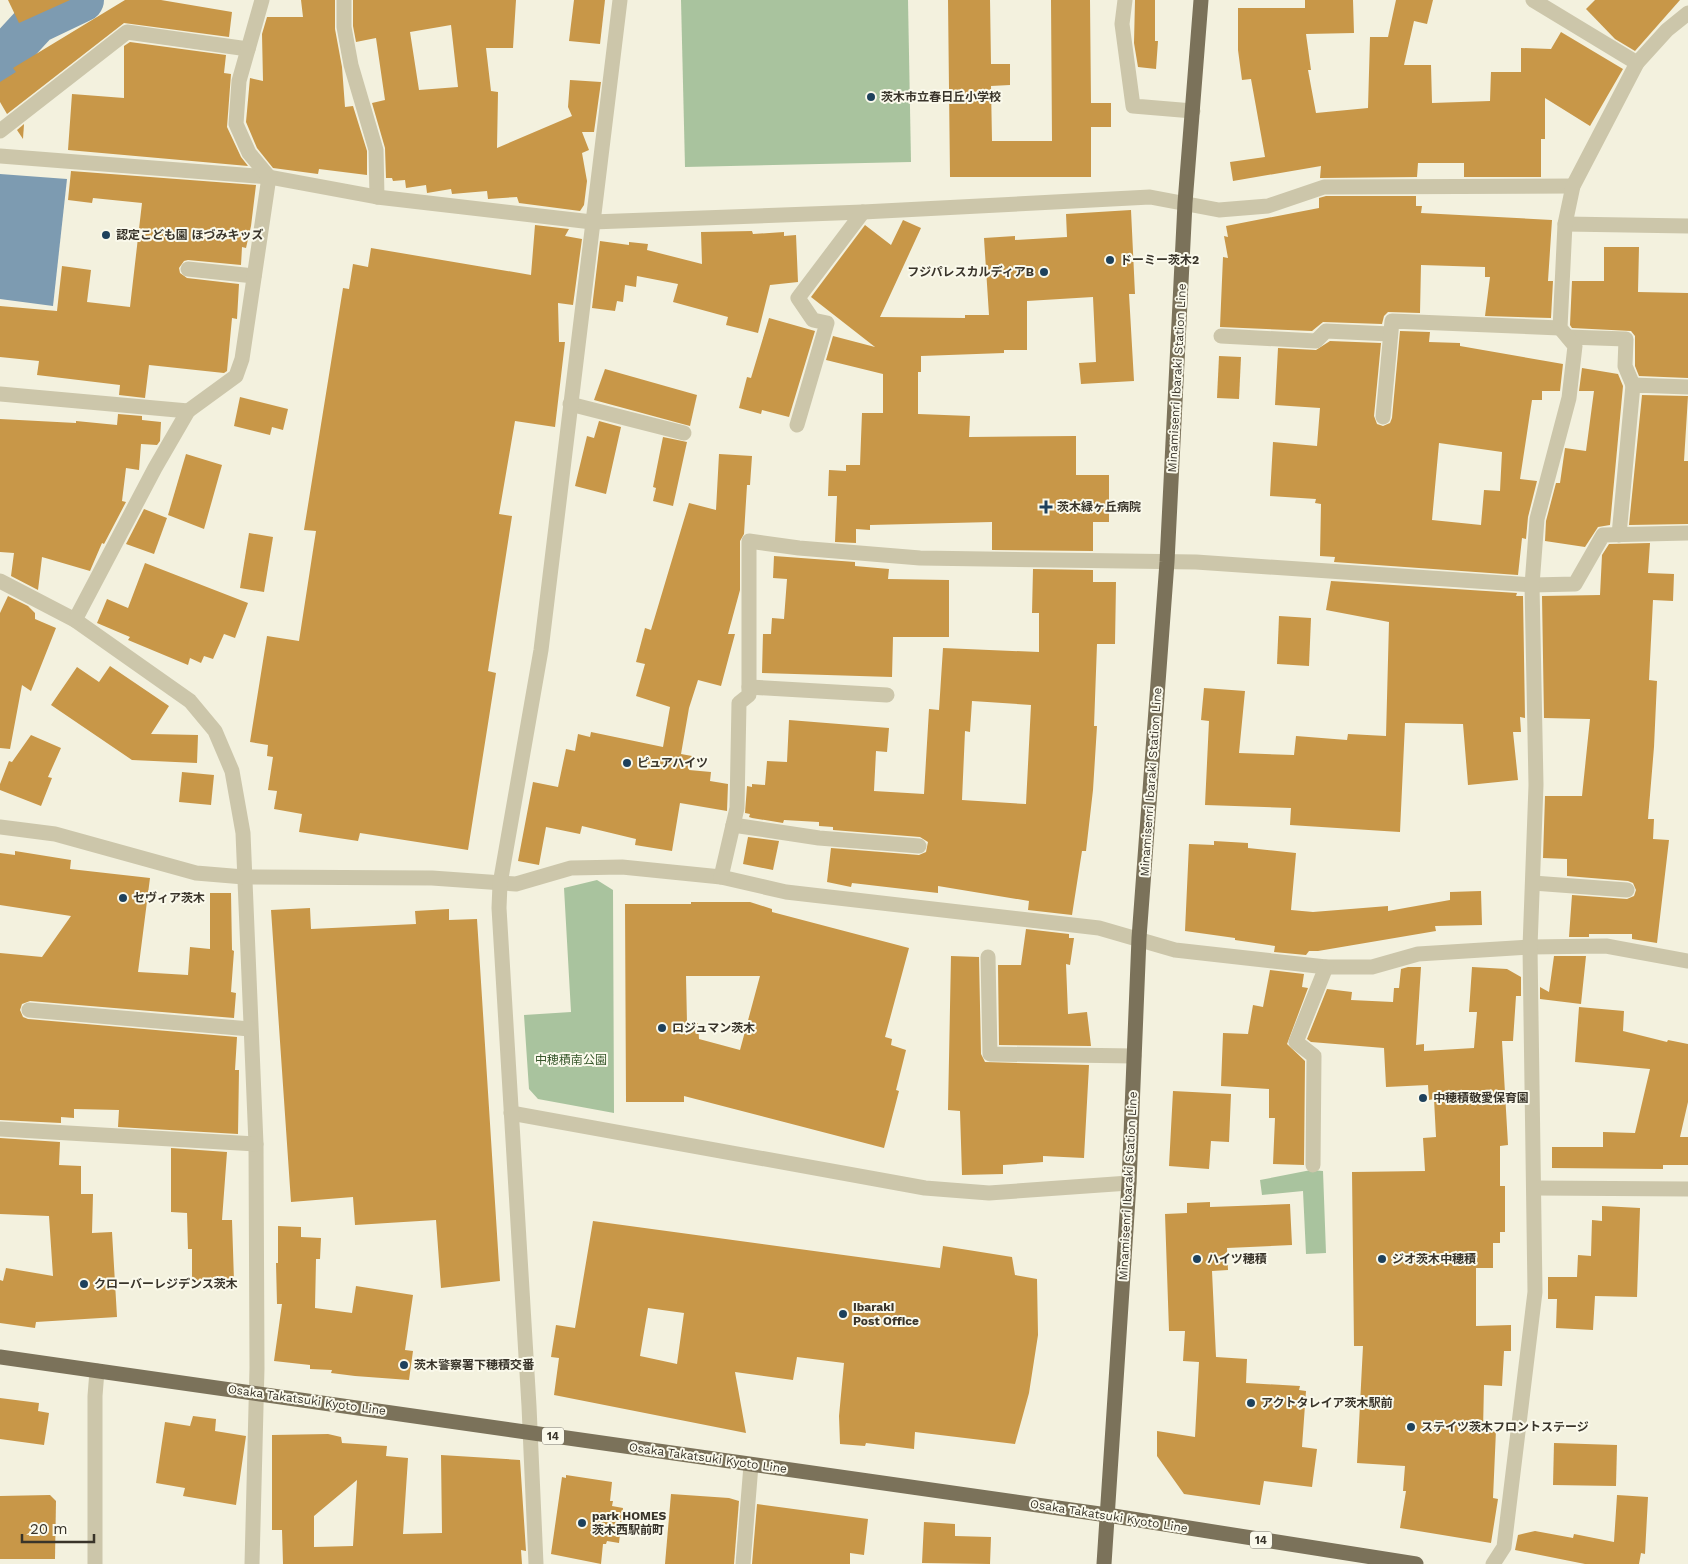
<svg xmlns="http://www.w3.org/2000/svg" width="1688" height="1564" font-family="'Work Sans','Noto Sans JP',sans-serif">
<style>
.green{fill:#a9c39e}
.water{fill:#7d9bb1}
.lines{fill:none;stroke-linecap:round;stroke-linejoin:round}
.river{stroke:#7d9bb1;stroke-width:44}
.building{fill:#c89748;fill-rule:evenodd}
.minor{stroke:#ccc6aa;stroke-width:15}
.major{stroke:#7b725a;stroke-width:15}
.poi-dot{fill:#1e415c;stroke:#faf9eb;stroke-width:2}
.labels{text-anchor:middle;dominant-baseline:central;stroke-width:4;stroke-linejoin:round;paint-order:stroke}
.shield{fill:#faf9eb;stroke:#736f64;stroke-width:1}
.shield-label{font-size:11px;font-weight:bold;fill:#39342a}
.poi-label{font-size:12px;font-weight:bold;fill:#39342a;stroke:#faf9eb;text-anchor:start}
.street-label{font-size:12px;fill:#39342a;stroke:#faf9eb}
.park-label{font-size:12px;fill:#38582d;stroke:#faf9eb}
</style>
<rect width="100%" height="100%" fill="#f3f1de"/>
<!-- green -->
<g class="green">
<path d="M681,0H908L911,162L685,167Z"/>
<path d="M597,880L613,890L614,1113L538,1099L529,1089L524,1015L571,1012L564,888Z"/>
<path d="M1311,1170L1323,1171L1326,1253L1306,1254L1303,1191L1262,1195L1260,1180Z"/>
</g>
<!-- water -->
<path class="water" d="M0,174L67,179L53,306L0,299Z"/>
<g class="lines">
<!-- river -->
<path class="river" d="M0,61L36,22L82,0"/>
</g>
<!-- building -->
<g class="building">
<path d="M8,0H70L19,23Z"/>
<path d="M125,0H161L232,12L229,37L124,23L7,114L0,102V82L16,72L13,68Z"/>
<path d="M301,0H335V29L342,67L345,107L353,106L367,151V175L319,169L318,174L273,168L257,148L246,122L250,78L263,81L262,34L267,17H303Z"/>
<path d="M353,0H516L513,48H486L491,91L498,92L497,148L572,116L568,107L570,80L601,82L594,132H582L589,150L582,153L587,181L584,205L580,211L519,203L517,197L488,199L487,191L452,194L451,189L427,193L426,185L406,188L405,180L393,181L392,178H386L385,148L372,103L385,100L376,38L356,42L353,26ZM451,25L458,87L419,90L410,32Z"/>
<path d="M574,0H605L600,44L569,41Z"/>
<path d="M948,0H990L991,64H1010V85L991,86L992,141H1052L1051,0H1090L1091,103H1111V127H1091V177H950Z"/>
<path d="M1135,0H1155V41H1158L1156,69L1138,67L1134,43Z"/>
<path d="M1305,0H1353L1354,33L1306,34L1311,70H1308L1316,113L1368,108L1370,37H1388L1396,0H1433L1427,24L1414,21L1404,65H1431L1432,103L1490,101L1491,72H1521V48L1551,49L1561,32L1623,69L1590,126L1545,98V139H1541V177H1464V163H1418L1417,177L1320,178L1321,166L1233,181L1230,162L1265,157L1251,79L1242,80L1238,50V8H1305Z"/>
<path d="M1595,0H1680L1635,51L1615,39L1586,9Z"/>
<path d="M130,42L226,55L224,73L231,74L227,127L241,157L248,166L68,150L72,94L124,98V46Z"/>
<path d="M24,124L23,139L17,130Z"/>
<path d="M71,171L256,185L251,226L246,248L242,247L241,265L188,260L184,261L179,268L180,273L187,278L239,284L237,319L232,318L227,371L224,373L149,365L145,398L119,395L120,385L37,375L39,361L0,357V306L57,311L62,266L91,270L87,302L130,307L142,203L93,198L92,203L68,200Z"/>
<path d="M1326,196H1416V206H1422L1421,213L1552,220L1548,281H1553L1551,318L1485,316L1490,277H1485V267L1421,265L1420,313L1388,312L1384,316L1382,324L1323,322L1312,331L1220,327L1223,257L1228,258L1224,236L1228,237L1226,226L1319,208V198Z"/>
<path d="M1131,210L1135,294H1129L1134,381L1081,384L1079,363L1096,362L1093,297L1027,301V350H1004V353L921,356V372H918V414L970,416L969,437L1076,436V475H1109V522H1093V551L992,550V522L870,525V530L856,529V543L835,542L837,496H828L829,470L846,471V465H860L862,413H883V374L826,360L833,336L875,347L811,297L865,225L891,245L903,220L921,228L880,317L965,318V315H989L984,238L1015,236V240L1067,237L1066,214Z"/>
<path d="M535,225L569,229L565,236L582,239L573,305L558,303L559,342H565L555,427L515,421L499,514L512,516L488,671L496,673L468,850L360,833L358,841L299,832L302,814L274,809L277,791L268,790L273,757L267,756L268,745L250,742L267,636L299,641L316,531L304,530L343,288L349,289L353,264L368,267L371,248L531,275Z"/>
<path d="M752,231L753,234L784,232V236L796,235L798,282L770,285L758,333L726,325L728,317L673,302L678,284L637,276L636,287L625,285L623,302L617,301L615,311L592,308L600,241L629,245V242L648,244L647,250L702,264L701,232Z"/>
<path d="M1604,247H1639L1638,292L1688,293V378L1639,376L1635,366V336L1631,331L1572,328L1570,325L1572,281H1604Z"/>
<path d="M769,318L815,331L789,417L762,410L761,414L739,408L747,377L751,378Z"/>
<path d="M1400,331L1430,332L1429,342L1460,343V346L1563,364L1560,391H1542V400H1532L1520,479L1537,481L1528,517L1526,539L1522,538L1518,575L1334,562L1335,557L1320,556L1321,504L1315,503L1316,499L1270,496L1273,442L1317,446L1320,408L1275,405L1278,348L1316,350L1330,341L1381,343L1374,416L1377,424L1383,426L1390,423L1392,418ZM1439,443L1502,452L1500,491L1484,490L1481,525L1432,520Z"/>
<path d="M1219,356L1241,357L1239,399L1217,398Z"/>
<path d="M1582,368L1618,374L1623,386L1610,525L1598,527L1585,547L1545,541L1546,521L1556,483H1560L1565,448L1586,451L1594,391H1579Z"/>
<path d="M605,369L697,395L690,426L594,400Z"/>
<path d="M1642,395L1688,396L1684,461H1688V524L1629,525Z"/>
<path d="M240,397L288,409L283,430L272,427L270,435L234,426Z"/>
<path d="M118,414L142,416V420L161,422L160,441L157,445L141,444L139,470L126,468L122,501L126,502L104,544L102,543L90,571L42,557L38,590L11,576L14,553L0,552V419L76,423V421L117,425Z"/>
<path d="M599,421L621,427L606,494L575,486L587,436L594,438Z"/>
<path d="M663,437L687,442L673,506L653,501L656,488L653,487Z"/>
<path d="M186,454L222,465L204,529L168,515Z"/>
<path d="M719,454L752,456L750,485H747L744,534L740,541V590L728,634H735L721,686L698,680L689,708L681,754L692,756L689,770L711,772L710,781L728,784L727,811L680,803L672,851L635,845L636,839L582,826L580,834L546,827L539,865L518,861L533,782L558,787L566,749L575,751L578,734L590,737L591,732L663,747L670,707L636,696L645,664L636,662L645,628L651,630L689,503L716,510Z"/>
<path d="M144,509L167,518L154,554L126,544Z"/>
<path d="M249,533L273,537L264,592L240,588Z"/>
<path d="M1650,543L1648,573L1674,574L1673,601L1653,600L1649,680L1657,681L1654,747L1648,819H1654L1653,839L1669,840L1657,943L1632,939V934H1589V937H1569L1572,895L1627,899L1634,896L1636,890L1633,883L1628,881L1567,876V859L1543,858L1545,796H1582L1590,719L1544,718L1542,596L1600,595L1602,555L1609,544Z"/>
<path d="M774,556L855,562V566L889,569L888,579L949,580V637H893L892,677L762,673L763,634H771L772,618L784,619L787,579L773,578Z"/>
<path d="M145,563L248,603L235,638L224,634L213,659L204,656L201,663L190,658L188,665L128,640L130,637L97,623L107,599L128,608Z"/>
<path d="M1033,569L1093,570V582H1116L1115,644H1097L1094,726H1097L1093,790L1086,851H1082L1072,915L1028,910L1029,901L938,886V893L852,883L851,887L827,882L831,848L919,855L926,852L928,842L920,837L833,830V827L819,826V822L784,820L783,823L752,818L749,817L750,814L745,813L747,786L752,787V784L765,785L767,761L787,762L789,720L889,728L887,752L876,751L874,791L924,794L929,709L939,710L943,648L1039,652V613H1032ZM972,701L1031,705L1026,804L962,800L965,731L970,732Z"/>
<path d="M1331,581L1517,593L1516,596H1523L1525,718L1520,717L1521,732H1513L1518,780L1468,785L1463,724L1405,723L1400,832L1290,825L1291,808L1205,805L1209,721L1201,720L1204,688L1245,691L1239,753L1294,755L1296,736L1347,740L1348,734L1386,736L1389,622L1326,610Z"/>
<path d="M8,596L28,606L35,613V619L56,628L31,691L22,685L10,749L0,748V613Z"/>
<path d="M1279,616L1311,618L1309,666L1277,664Z"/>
<path d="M110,666L169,706L151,734L198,735L197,763L132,760L51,705L77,667L99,682Z"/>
<path d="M31,735L61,748L48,777L52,778L41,806L0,790V784L9,761L12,762Z"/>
<path d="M182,772L214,775L211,805L179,802Z"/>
<path d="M748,837L779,841L773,870L743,864Z"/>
<path d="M1214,841L1248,843V848L1296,853L1291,910L1313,912L1388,906V911L1450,900V892L1481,891L1482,925L1435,926L1436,931L1318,951H1309L1306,955L1274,952L1275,946L1235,940V938L1185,931L1189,844L1214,845Z"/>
<path d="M15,851L71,860L70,869L150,878L138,972L188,975L190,947L210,949V893H231L232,950L234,951L231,992L236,993L234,1018L30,1001L22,1004L20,1010L23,1017L28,1019L237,1037L235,1070H239L238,1134L118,1127L119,1110L74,1109V1118L61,1117V1123L0,1120V953L42,957L71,916L0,905V853L15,855Z"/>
<path d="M691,902H750L772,909V912L909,948L885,1037L892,1039L891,1045L906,1050L896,1090L899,1091L884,1148L684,1096V1102H626L625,904H691ZM686,976H760L740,1050L699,1039L698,1023H687Z"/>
<path d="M310,908L311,929L416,924L415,911L449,909V920L477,919L500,1281L441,1288L436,1220L355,1225L353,1197L291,1202L271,910Z"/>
<path d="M1026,929L1069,934V938H1074L1070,965L1066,964L1068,1014L1087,1012L1091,1046L999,1045L998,965H1021Z"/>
<path d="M951,956L979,957L981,1054L985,1062L1089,1065L1084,1158L1043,1156V1162L1003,1165V1174L962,1175L960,1111L948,1110Z"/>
<path d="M1554,956H1586L1581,1004L1540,999V987L1549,992Z"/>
<path d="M1408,967H1421L1416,1045L1424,1044V1051L1474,1048L1477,1012H1469L1472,967L1507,969L1521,977V996H1516L1513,1041H1502L1508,1145L1500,1146V1186H1505V1232H1500V1243H1493V1268H1476V1326L1511,1325V1351H1504L1502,1386L1484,1385L1483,1430H1496L1493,1498L1498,1499L1491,1543L1400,1528L1406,1491H1403L1405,1466L1357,1463L1363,1346H1354L1352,1172L1425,1171L1423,1138L1436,1137L1434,1099L1429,1100L1428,1085L1386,1087L1384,1048L1311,1042L1307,1039L1327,989L1352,992L1351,1000L1393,1002L1394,988H1399L1401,969Z"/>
<path d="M1270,970L1304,974L1302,987L1308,988L1287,1044L1305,1061L1304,1165L1273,1164L1275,1118H1269V1089L1221,1086L1223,1033L1248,1034L1253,1005L1263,1007Z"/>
<path d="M1579,1007L1624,1011L1623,1031L1667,1042L1668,1040L1688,1044V1102L1680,1137H1688V1165H1663V1169L1552,1168V1147H1603V1132L1635,1133L1650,1069L1575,1062Z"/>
<path d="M1173,1091L1231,1094L1229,1142L1211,1141L1209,1169L1169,1166Z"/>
<path d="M0,1138L60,1142L59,1165L81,1166V1194H93L92,1233L112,1232L117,1317L36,1322L35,1328L0,1323V1280L3,1281L6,1268L53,1276L49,1216L0,1214Z"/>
<path d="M171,1148L227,1152L222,1220H232L234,1281H192V1249H188L187,1213L171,1212Z"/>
<path d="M1210,1202V1207L1290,1204L1292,1245L1227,1248L1228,1270L1212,1271L1216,1357L1247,1359L1246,1383L1300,1386L1299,1390L1306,1391L1302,1447L1317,1449L1312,1487L1264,1481L1260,1505L1184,1494L1157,1456V1431L1195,1437L1199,1362L1183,1361L1185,1331H1169L1165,1214L1187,1213V1203Z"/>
<path d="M1602,1206L1640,1208L1637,1297L1595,1296L1593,1330L1556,1328L1557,1299H1548V1277H1577L1578,1255L1591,1256L1592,1220L1602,1221Z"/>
<path d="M593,1221L940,1268L943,1246L1012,1257L1015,1275L1037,1279L1038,1335L1029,1393L1015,1444L915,1432L914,1449L866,1443L865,1446L840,1444L839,1416L844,1363L797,1357L793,1380L735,1372L746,1433L554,1395L559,1358L551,1357L556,1325L575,1328ZM648,1308L684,1313L677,1364L640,1356Z"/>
<path d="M278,1226L301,1227V1237L321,1238L320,1259H316L315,1308L352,1313L356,1286L413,1295L405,1350L413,1351L409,1380L355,1376L331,1373L332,1370L310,1369V1365L274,1361L282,1304H277L276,1263H278Z"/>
<path d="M0,1398L39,1403L38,1411L49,1413L44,1445L0,1439Z"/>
<path d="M193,1416L216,1419L215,1431L246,1436L236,1505L183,1496L185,1488L156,1483L165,1422L190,1426Z"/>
<path d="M328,1434L341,1437L342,1443L387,1446L386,1456L408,1458L403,1534L442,1533L441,1455L520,1460L526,1551L521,1550L522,1564H283L282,1530H272V1435ZM357,1480L353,1546L314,1547V1516Z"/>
<path d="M1554,1443L1617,1445L1616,1486L1553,1485Z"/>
<path d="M566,1475L612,1482L610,1501H613L612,1506L623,1508L619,1543L607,1541L606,1544H603L601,1564L551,1554L562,1477L566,1478Z"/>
<path d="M671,1494L729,1498L739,1501L734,1564H665Z"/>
<path d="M50,1495L56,1501L55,1559H0V1496Z"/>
<path d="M1617,1495L1648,1497L1645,1554L1641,1553L1639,1564H1585L1515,1550L1518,1535L1535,1531L1573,1538L1574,1534L1614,1542Z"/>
<path d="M757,1504L868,1519L864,1555L850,1553V1564H752Z"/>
<path d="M924,1522L955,1524V1536L991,1537L990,1564L922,1563Z"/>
</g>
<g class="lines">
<!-- minor -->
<g class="minor">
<path d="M344,0V27L351,65L376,150L377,197"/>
<path d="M1125,0L1122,24L1133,106L1193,111"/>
<path d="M1533,0L1637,63"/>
<path d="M0,131L127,32L248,49"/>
<path d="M0,156L269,177L377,197L592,222L863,212L1150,197L1219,210L1268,206L1324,187L1573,186"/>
<path d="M1565,224L1688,226"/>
<path d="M188,269L254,276"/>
<path d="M1221,336L1316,341L1326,331L1390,334"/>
<path d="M1568,337L1626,339L1625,366L1633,385"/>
<path d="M0,394L188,411"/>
<path d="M570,404L684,433"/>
<path d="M1383,417L1392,321L1560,328"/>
<path d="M797,425L827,323L813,320L798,298L863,212"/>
<path d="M1619,535L1633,385L1688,387"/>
<path d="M0,581L75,620L190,701L215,731L232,771L243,833L256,1144L257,1368L252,1564"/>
<path d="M75,620L155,468L188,411L236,376L242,359L269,177L249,153L236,124L239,81L262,0"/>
<path d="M749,687L887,695"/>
<path d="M733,825L819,838L919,846"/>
<path d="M0,827L55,834L196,873L244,877L432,878L516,884L571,868L622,867L721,877L786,892L1099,928L1175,950L1326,967H1372L1418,954L1530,947L1606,946L1688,961"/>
<path d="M721,877L737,808L739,703L749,695V541L799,548L920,558L1196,562L1532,585L1575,584L1603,535L1688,533"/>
<path d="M1533,883L1627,890"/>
<path d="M988,957L990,1054L1134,1056"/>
<path d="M29,1010L250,1029"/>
<path d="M511,1113L925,1188L989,1193L1129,1183"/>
<path d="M0,1129L256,1144"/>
<path d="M1313,1165L1314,1056L1296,1042L1326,967"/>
<path d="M1535,1188L1688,1189"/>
<path d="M95,1564V1396L97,1371"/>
<path d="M536,1564L529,1406L499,908L500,884L541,650L620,0"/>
<path d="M743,1564L751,1465"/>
<path d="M1493,1564L1504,1547L1535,1292L1530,947L1536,785L1532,585L1537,519L1569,398L1575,346L1560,328L1565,224L1573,186L1637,63L1667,30L1688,13"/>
</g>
<!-- major -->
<g class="major">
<path d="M0,1357L1107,1515L1416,1564"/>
<path d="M1104,1564L1129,1183L1139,938L1167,562L1185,203L1201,0"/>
</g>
</g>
<!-- markers -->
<g class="poi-dot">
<circle cx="871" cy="97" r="5"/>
<circle cx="106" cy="235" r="5"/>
<circle cx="1110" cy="260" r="5"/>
<circle cx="1044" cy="272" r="5"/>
<path d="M1043.5 499.5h5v5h5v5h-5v5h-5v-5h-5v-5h5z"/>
<circle cx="627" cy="763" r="5"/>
<circle cx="123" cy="898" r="5"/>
<circle cx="662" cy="1028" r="5"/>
<circle cx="1423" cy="1098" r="5"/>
<circle cx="1197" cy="1259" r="5"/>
<circle cx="1382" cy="1259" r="5"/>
<circle cx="84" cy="1284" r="5"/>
<circle cx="843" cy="1314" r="5"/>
<circle cx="404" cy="1365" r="5"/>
<circle cx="1251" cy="1403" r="5"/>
<circle cx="1411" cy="1427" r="5"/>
<circle cx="582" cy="1523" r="5"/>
</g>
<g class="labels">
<!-- shield labels -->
<g class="shield">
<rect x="542" y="1427.5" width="22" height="17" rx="4"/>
<rect x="1250" y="1531.5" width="22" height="17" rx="4"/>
</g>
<g class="shield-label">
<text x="553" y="1436">14</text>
<text x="1261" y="1540">14</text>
</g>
<!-- poi labels -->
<g class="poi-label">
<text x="881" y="97">茨木市立春日丘小学校</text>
<text x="116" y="235">認定こども園 ほづみキッズ</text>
<text x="1120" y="260">ドーミー茨木2</text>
<text x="1034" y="272" text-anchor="end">フジパレスカルディアB</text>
<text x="1057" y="507">茨木緑ヶ丘病院</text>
<text x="637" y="763">ピュアハイツ</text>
<text x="133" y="898">セヴィア茨木</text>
<text x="672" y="1028">ロジュマン茨木</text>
<text x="1433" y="1098">中穂積敬愛保育園</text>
<text x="1207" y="1259">ハイツ穂積</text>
<text x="1392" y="1259">ジオ茨木中穂積</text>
<text x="94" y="1284">クローバーレジデンス茨木</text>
<text x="853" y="1307">Ibaraki<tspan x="853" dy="14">Post Office</tspan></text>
<text x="414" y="1365">茨木警察署下穂積交番</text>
<text x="1261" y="1403">アクトタレイア茨木駅前</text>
<text x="1421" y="1427">ステイツ茨木フロントステージ</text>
<text x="592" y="1516">park HOMES<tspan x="592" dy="14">茨木西駅前町</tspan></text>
</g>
<!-- street labels -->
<g class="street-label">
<text transform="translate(1177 378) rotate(-87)">Minamisenri Ibaraki Station Line</text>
<text transform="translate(1151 782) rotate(-86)">Minamisenri Ibaraki Station Line</text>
<text transform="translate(1128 1186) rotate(-87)">Minamisenri Ibaraki Station Line</text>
<text transform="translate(307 1400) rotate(8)">Osaka Takatsuki Kyoto Line</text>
<text transform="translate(708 1458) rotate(8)">Osaka Takatsuki Kyoto Line</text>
<text transform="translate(1109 1516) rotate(9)">Osaka Takatsuki Kyoto Line</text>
</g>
<!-- park labels -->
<g class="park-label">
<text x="571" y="1060">中穂積南公園</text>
</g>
</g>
<!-- scale -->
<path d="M22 1534v8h72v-8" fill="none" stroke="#39342a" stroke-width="2.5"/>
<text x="30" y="1534" font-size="15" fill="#39342a" stroke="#faf9eb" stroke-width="4" paint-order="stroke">20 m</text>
</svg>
